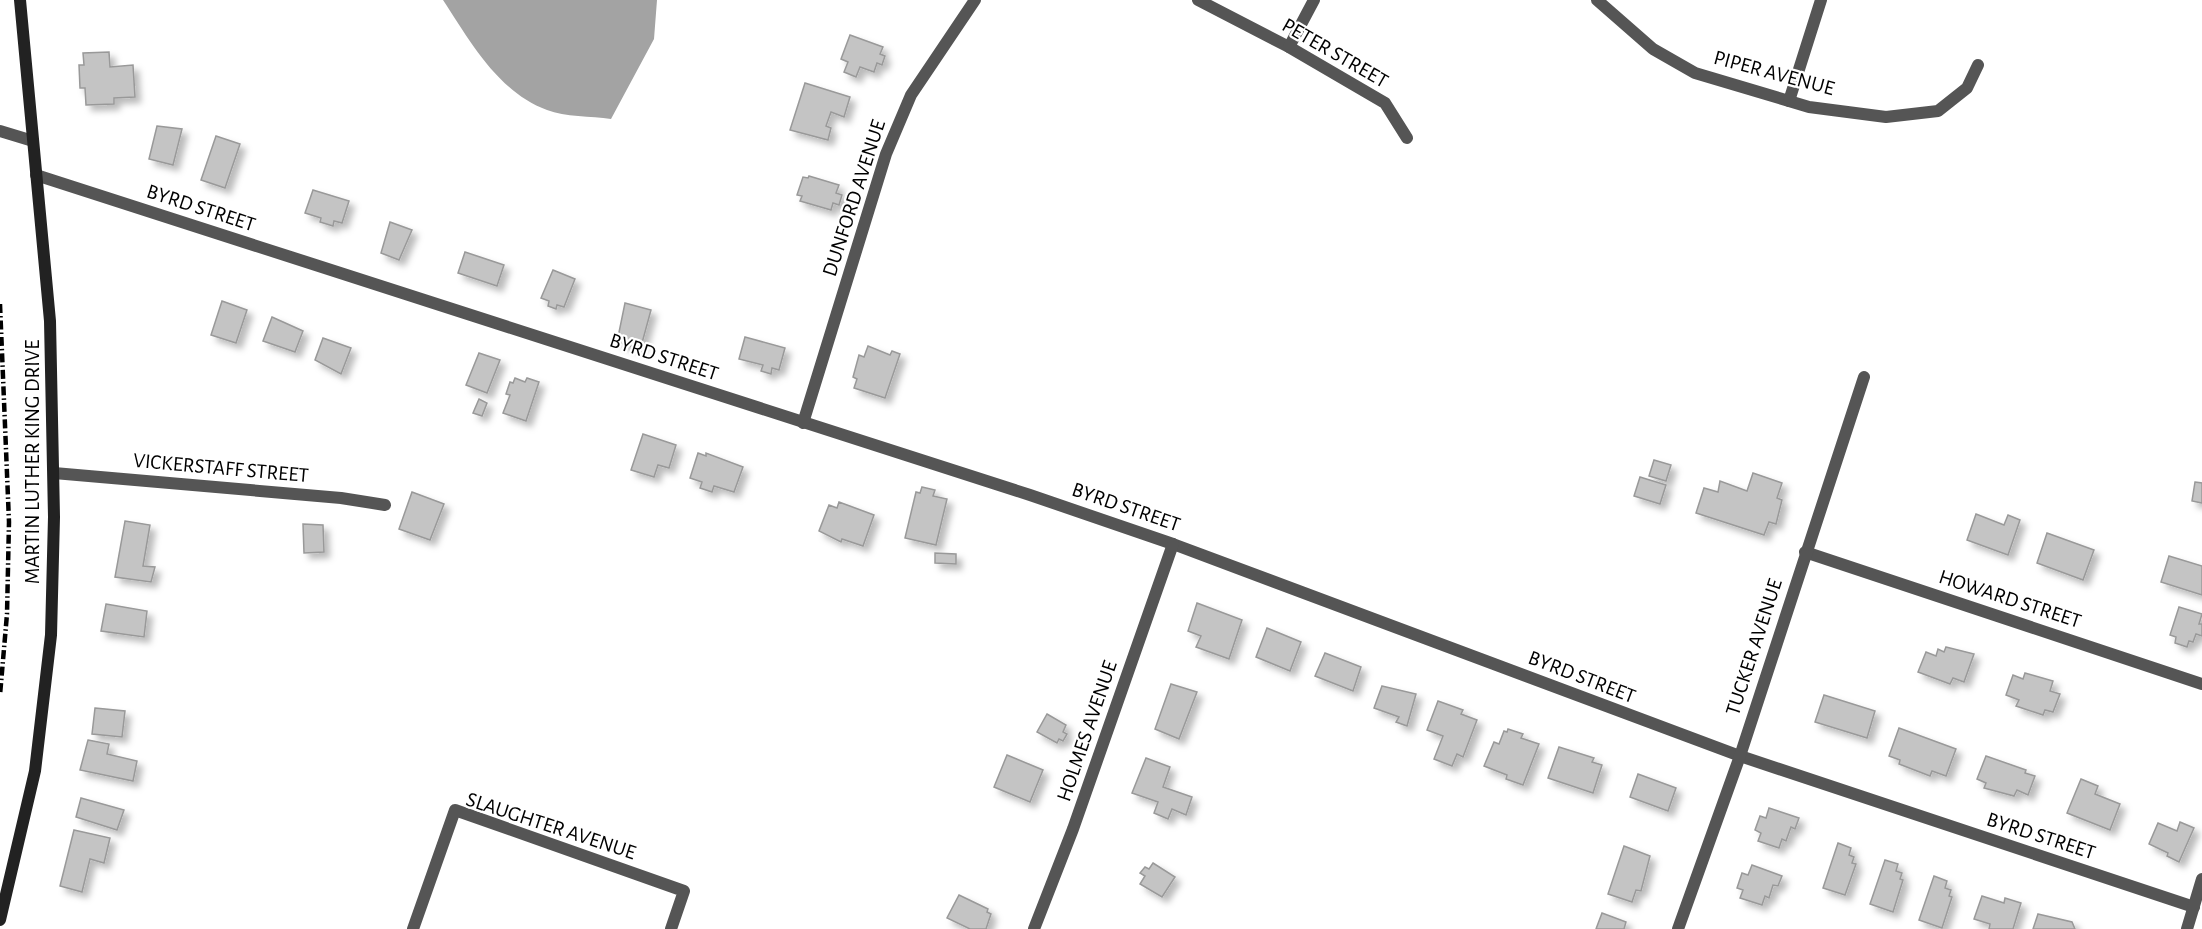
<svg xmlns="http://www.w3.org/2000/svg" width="2202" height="929" font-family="'Alegreya Sans',sans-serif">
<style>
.water{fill:#a3a3a3}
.building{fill:#c4c4c4;stroke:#999;stroke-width:1.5;filter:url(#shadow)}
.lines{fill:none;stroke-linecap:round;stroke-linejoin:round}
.street{stroke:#555;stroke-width:12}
.secondary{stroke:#222;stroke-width:12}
.rail{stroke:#000;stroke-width:4.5;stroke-dasharray:9 3 1.5 3;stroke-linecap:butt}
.labels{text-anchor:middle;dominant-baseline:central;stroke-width:4.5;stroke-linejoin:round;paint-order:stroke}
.street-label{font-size:21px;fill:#000;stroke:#fff}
</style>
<defs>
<filter id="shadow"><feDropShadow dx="5.5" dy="5.5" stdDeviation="3" flood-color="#0004"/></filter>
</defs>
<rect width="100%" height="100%" fill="#fff"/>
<!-- water -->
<path class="water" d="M443,0H657L654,39L611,119C591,116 565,117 547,110C498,92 470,41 443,0Z"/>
<!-- building -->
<g class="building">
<path d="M850,35L883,47L880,54L885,56L882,65L877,63L874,72L860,67L856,77L844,72L848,62L841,59Z"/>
<path d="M109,52L110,67L133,65L135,97L114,98V104L86,105L85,88H80L79,65H84L83,53Z"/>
<path d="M805,83L850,97L844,117L831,112L826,126L831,128L828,140L790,130Z"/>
<path d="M157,126L182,129L173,165L149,159Z"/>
<path d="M216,136L240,144L225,188L201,180Z"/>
<path d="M809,176L839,185L836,193L842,195L839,205L833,203L831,210L800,201L802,196L797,195L803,177L808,178Z"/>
<path d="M313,190L349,201L342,223L334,221L333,226L320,222L321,218L305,213Z"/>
<path d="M390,222L412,230L399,260L381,253Z"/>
<path d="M465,252L504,265L497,286L458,273Z"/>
<path d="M553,270L575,279L564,307L557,305L556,309L548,306L549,301L541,298Z"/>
<path d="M222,301L247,310L236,343L211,335Z"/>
<path d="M625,303L651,310L642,343H640L638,348L617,342Z"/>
<path d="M272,317L303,331L295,352L263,341Z"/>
<path d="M745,337L785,348L779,370L772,368L771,374L761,371L763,365L739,359Z"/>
<path d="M323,338L351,348L341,374L315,360Z"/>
<path d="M868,346L890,355L892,351L900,354L885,398L854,388L857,379L853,377L859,355L864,357Z"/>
<path d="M479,353L500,360L487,393L466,385Z"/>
<path d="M515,378L525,382L527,378L539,382L526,421L503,413L510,395L506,394L510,382L513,383Z"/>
<path d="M479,399L487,403L482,416L473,413Z"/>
<path d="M643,434L676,445L669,468L658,465L654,477L631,470Z"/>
<path d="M698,453L706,456V453L743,467L734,492L714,486L712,492L700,488L702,482L690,478Z"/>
<path d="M1654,460L1671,465L1666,481L1649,476Z"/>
<path d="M1753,473L1782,483L1777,498L1782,500L1776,524L1769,522L1764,535L1696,513L1704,488L1718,492L1720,481L1747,491Z"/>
<path d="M1640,477L1666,485L1660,504L1634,496Z"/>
<path d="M2195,482L2202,483V503L2192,501Z"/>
<path d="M922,487L935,490L933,496L947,499L936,545L905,538L916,492L920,493Z"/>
<path d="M412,492L444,504L430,540L399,529Z"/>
<path d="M839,502L874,515L863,546L842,539L841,542L819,531L829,505L837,508Z"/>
<path d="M1976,514L2004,525L2008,515L2020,520L2008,555L1967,540Z"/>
<path d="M125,521L150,525L143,566L155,567L151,582L115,577Z"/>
<path d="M303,524L323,525L324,552L304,553Z"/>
<path d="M2047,533L2094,550L2083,580L2037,563Z"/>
<path d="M935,553L956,554V564L935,563Z"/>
<path d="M2169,556L2202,566V595L2161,582Z"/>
<path d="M1197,603L1242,620L1229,659L1196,647L1201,636L1188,631Z"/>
<path d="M106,604L147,611L144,637L101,631Z"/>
<path d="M2179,607L2202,614L2199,624H2202V636L2196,634L2193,642L2189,641L2187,647L2175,643L2176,637L2170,635Z"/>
<path d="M1267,628L1301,642L1290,671L1256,657Z"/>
<path d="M1946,647L1974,654L1964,682L1953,678L1950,684L1918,672L1926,652L1936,656L1938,649L1944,652Z"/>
<path d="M1325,653L1361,667L1353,691L1315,676Z"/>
<path d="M2025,673L2053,681L2050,691L2060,694L2053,712L2045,710L2043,715L2016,706L2019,700L2006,695L2013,675L2023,679Z"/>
<path d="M1171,684L1197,692L1179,739L1155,729Z"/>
<path d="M1382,686L1416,694L1407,726L1396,722L1399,717L1374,708Z"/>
<path d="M1824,695L1875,711L1867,738L1815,722Z"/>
<path d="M1438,701L1463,710L1461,714L1477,720L1463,757L1457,754L1452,766L1434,759L1443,736L1427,730Z"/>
<path d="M95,708L125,711L122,737L92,734Z"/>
<path d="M1047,714L1066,725L1063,732L1067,734L1063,741L1059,739L1057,743L1037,732Z"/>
<path d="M1899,728L1956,749L1946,776L1932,771L1930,776L1899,764L1900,760L1889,756Z"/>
<path d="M1508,729L1523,734L1521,738L1539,744L1523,785L1506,779L1507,775L1484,766L1494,742L1499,744L1504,731L1507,732Z"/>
<path d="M88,740L109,744L107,754L137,761L133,781L80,770Z"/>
<path d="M1559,747L1594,758L1592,762L1602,765L1593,793L1548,778Z"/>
<path d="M1007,755L1043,770L1030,802L994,787Z"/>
<path d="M1986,756L2026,770L2025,773L2035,776L2028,795L2017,790L2014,796L1984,788L1986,783L1977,779Z"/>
<path d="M1146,758L1170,767L1163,787L1192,797L1186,815L1172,809L1168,819L1154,813L1158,802L1132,793Z"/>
<path d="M1638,774L1676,788L1668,811L1630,797Z"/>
<path d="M2081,779L2098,786L2095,794L2120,804L2110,830L2067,813Z"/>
<path d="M81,798L124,810L117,830L76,817Z"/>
<path d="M1769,808L1799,818L1795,829L1791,827L1786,841L1782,839L1779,848L1758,841L1761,833L1755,830L1760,816L1766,818Z"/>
<path d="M2180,822L2194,828L2179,862L2167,856L2168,853L2149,844L2158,823L2177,831Z"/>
<path d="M74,830L110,838L104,863L90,859L82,892L60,886Z"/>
<path d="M1838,843L1851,848L1849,855L1854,857L1852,863L1856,864L1845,895L1823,888Z"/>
<path d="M1624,846L1650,856L1641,891L1636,890L1632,902L1608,894Z"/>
<path d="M1885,860L1898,864L1896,871L1902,873L1900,879L1903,880L1893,912L1870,904Z"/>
<path d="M1153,863L1175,877L1162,897L1140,884L1145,876L1140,873L1145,867L1149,869Z"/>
<path d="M1752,865L1782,876L1778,886L1773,885L1769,898L1765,896L1762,905L1740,898L1743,890L1737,888L1742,873L1748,875Z"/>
<path d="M1934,876L1947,881L1945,888L1951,890L1949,896L1952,897L1942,928L1919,920Z"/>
<path d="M959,895L988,909L987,912L991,914L986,929H970L947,918Z"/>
<path d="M1982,896L2004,903L2005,898L2021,903L2013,929H1989L1990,924L1974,919Z"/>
<path d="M1602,913L1626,922L1624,929H1596Z"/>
<path d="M2038,914L2072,922L2075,929H2033Z"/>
</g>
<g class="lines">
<!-- street -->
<g class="street">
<path d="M1198,0L1289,47L1385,103L1407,138"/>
<path d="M1597,0L1653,49L1695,73L1809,107L1886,117L1938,111L1967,88L1978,65"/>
<path d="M1289,47L1314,0"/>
<path d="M1789,101L1821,0"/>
<path d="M0,131L33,141"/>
<path d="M36,175L1030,495L1173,544L1740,756L2194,907"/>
<path d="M803,423L886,154L911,95L975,0"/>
<path d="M54,473L341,498L385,505"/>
<path d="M1805,552L2202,684"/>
<path d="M413,929L455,810L684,891L671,929"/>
<path d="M1034,929L1073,829L1173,544"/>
<path d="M1678,929L1740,756L1864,377"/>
<path d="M2187,929L2202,879"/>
</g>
<!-- secondary -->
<path class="secondary" d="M0,920L35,771L51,635L54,517L50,321L20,0"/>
<!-- rail -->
<path class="rail" d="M0,304L9,522L7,614L0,695"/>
</g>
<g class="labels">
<!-- street labels -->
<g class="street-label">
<text transform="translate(1335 53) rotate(30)">PETER STREET</text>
<text transform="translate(1774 73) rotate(15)">PIPER AVENUE</text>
<text transform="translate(854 198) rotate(-72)">DUNFORD AVENUE</text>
<text transform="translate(201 208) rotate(18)">BYRD STREET</text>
<text transform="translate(664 357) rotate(18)">BYRD STREET</text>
<text transform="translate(32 462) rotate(-90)">MARTIN LUTHER KING DRIVE</text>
<text transform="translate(221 468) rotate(5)">VICKERSTAFF STREET</text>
<text transform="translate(1126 507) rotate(19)">BYRD STREET</text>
<text transform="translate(2010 599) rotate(18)">HOWARD STREET</text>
<text transform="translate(1754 647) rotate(-72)">TUCKER AVENUE</text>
<text transform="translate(1582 677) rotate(21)">BYRD STREET</text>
<text transform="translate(1087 731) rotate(-71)">HOLMES AVENUE</text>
<text transform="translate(551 826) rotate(18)">SLAUGHTER AVENUE</text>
<text transform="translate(2041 836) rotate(18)">BYRD STREET</text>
</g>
</g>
</svg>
